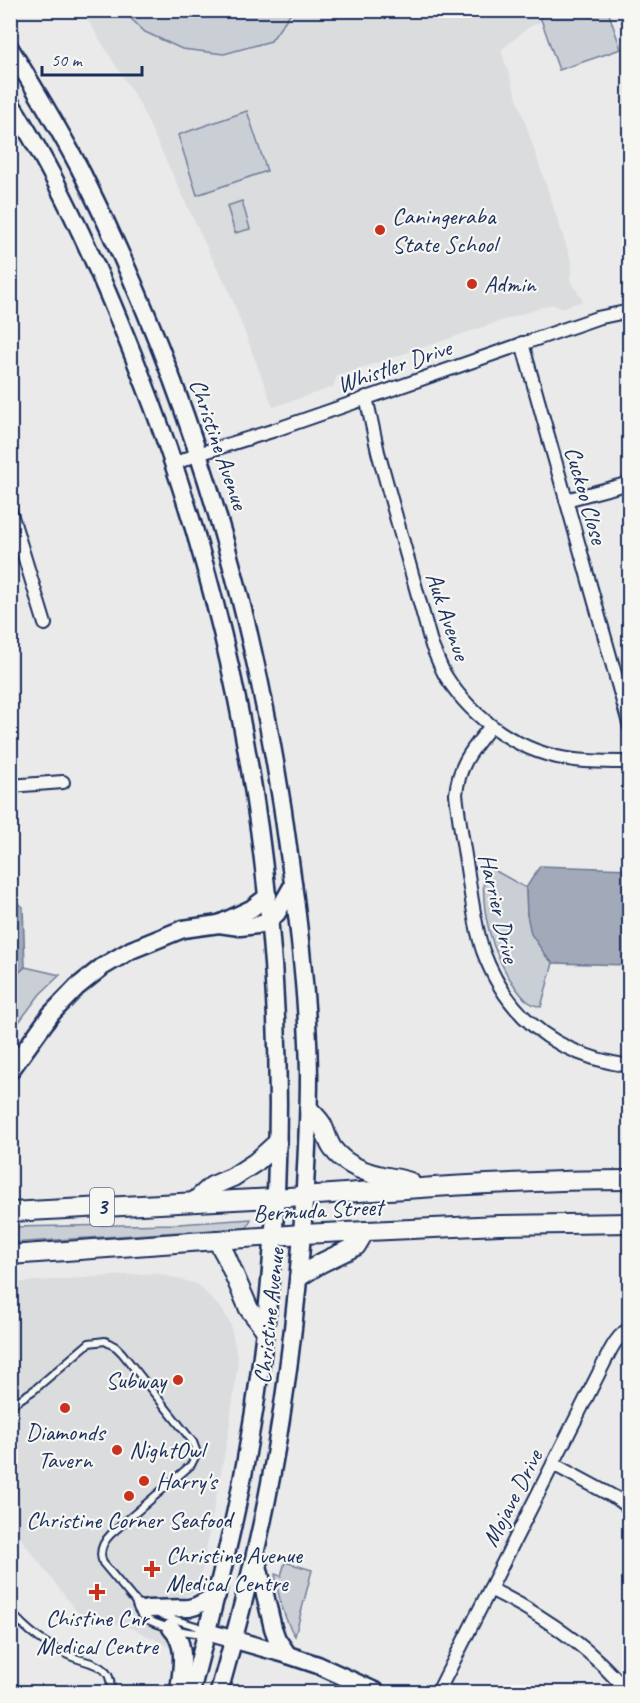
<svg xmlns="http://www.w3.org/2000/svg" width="640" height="1703" font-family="Caveat,sans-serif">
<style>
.built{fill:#dadcde}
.green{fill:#caced5;stroke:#727e9a;stroke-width:1.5}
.water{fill:#a2aaba;stroke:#6c7995;stroke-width:1.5}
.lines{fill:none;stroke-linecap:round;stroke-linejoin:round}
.lane-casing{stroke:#1b2f5e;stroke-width:10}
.street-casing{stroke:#1b2f5e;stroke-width:16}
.secondary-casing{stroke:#1b2f5e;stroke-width:21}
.primary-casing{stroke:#1b2f5e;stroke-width:22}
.lane{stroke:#f6f6f2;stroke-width:6}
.street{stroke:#f6f6f2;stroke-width:12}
.secondary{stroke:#f6f6f2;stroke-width:16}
.primary{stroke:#f6f6f2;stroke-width:18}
.poi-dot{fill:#c8321e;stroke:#f6f6f2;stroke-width:2}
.labels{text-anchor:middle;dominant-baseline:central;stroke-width:4.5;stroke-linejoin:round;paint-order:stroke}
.shield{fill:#f6f6f2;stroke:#5d6b8a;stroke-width:1.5}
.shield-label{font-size:22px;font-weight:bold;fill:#1b2f5e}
.poi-label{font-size:24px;fill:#1b2f5e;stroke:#f6f6f2;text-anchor:start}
.street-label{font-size:24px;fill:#1b2f5e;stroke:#f6f6f2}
</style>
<rect width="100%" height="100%" fill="#e9eae9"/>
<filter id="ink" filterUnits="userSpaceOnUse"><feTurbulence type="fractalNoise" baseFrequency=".0167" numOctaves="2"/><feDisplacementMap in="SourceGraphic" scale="12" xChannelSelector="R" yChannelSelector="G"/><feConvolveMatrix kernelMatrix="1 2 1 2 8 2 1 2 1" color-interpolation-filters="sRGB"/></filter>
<g filter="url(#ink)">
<!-- built -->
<g class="built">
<path d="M82,11H538L542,21L529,27L501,50L572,263L570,280L583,301L561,308L551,304L350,372L337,376L333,387L273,407L228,288L209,252L138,101Z"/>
<path d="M156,1273L197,1284L223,1311L230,1323L238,1360L229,1430L202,1570L193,1592L183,1598L170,1647L134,1629L78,1613L11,1526V1283Z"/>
</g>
<!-- green -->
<g class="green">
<path d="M123,11H292L271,41L224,54L182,49L145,32Z"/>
<path d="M538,11H608L621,49L559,70Z"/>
<path d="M247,111L267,171L197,195L178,135Z"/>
<path d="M242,201L250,229L235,233L227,206Z"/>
<path d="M485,865L526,888L527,915L546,956L553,963L541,1007C528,1004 524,999 516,988C491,954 479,908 485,865Z"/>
<path d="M25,967L60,975L40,994L13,1030C11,1017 7,992 12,981C14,975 21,971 25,967Z"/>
<path d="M251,1219L247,1228L244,1229L198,1233L180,1232L11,1243V1227L179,1224Z"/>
<path d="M285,1562L312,1570L295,1636C283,1618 278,1595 275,1574L281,1576Z"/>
</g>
<!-- water -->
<g class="water">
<path d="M540,866L629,869V965L553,963L546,956L531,934L527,915L526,888Z"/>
<path d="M11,898L23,907L25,967L13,978L11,983Z"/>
</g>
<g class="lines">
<!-- lane casing -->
<g class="lane-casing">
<g id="lane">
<path d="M10,1406L34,1390L89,1343L105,1341L116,1347L122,1353L193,1442L197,1453L191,1465L111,1534C103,1542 98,1551 103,1563L134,1600L146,1608"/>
<path d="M135,1600C136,1607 138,1612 144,1617C156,1626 189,1634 204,1633"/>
<path d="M10,1611C26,1630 47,1646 70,1656C81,1661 96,1662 105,1671C111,1677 111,1684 110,1692"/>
<path d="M160,1615L196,1626L204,1630"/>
</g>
</g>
<!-- street casing -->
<g class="street-casing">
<g id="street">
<path d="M629,10L630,11"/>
<path d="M522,343L630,727"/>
<path d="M366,397L378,452L432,646C436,655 440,666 445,675C473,720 521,754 575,760C593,762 611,762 630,762"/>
<path d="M174,464L198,454L272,431L568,328L597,318L630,311"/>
<path d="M566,500L630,483"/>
<path d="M10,510L45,624"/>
<path d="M491,726C473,749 459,763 456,794C459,821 464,848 468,875C472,900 475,927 483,951C508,1019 559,1056 630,1066"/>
<path d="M10,786L63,782"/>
<path d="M553,1464L618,1499L630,1508"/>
<path d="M490,1589C541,1614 591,1647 627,1692"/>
<path d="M438,1692L610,1351C615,1341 620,1334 630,1328"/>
</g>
</g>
<!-- secondary casing -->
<g class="secondary-casing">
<g id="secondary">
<path d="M10,48C35,90 61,131 83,175C191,390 259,622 290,861C300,932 308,1003 309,1075C309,1123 306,1172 303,1220C296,1317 284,1414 265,1509C252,1571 236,1632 219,1692"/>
<path d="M10,102C63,186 103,278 139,370C275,714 312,1095 246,1459C232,1538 211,1615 191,1692"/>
<path d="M219,924L251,909L268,896"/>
<path d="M10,1071L51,1014L77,987L102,967L131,950L183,929L219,924L240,927L257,925L270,920L277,913L293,885"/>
<path d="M256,1557L273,1628L277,1639L288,1655"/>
<path d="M147,1609L189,1608L196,1606L217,1595"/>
<path d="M171,1628C188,1645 181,1670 179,1692"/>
<path d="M207,1632L288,1655L318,1665L377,1692"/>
</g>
</g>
<!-- primary casing -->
<g class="primary-casing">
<g id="primary">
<path d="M309,1109C313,1114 318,1118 321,1123C326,1131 327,1141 333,1149C344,1163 361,1171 378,1175C389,1178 399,1178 410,1182"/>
<path d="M194,1202L212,1186L233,1177L256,1162L277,1143"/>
<path d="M10,1212C99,1208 187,1203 274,1198C393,1190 511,1180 630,1180"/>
<path d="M217,1240L226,1256L249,1309L264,1328"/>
<path d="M10,1255L302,1234L499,1225L630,1223"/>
<path d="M299,1277L321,1263L356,1246L365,1231"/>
</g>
</g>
<!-- lane -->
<use href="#lane" class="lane"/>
<!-- street -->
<use href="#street" class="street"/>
<!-- secondary -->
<use href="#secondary" class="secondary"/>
<!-- primary -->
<use href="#primary" class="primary"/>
</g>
</g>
<!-- markers -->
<g class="poi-dot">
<circle cx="380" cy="230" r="6"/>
<circle cx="472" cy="284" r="6"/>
<circle cx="178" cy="1380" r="6"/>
<circle cx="65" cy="1408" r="6"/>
<circle cx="117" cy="1450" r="6"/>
<circle cx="144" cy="1481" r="6"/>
<circle cx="129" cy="1496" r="6"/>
<path d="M149 1560h6v6h6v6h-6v6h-6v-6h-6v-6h6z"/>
<path d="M94 1583h6v6h6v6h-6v6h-6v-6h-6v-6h6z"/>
</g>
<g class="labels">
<!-- shield labels -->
<rect class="shield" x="90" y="1188" width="24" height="38" rx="4.5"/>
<g class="shield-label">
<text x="102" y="1207">3</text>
</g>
<!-- poi labels -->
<g class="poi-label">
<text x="392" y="216">Caningeraba<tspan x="392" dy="28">State School</tspan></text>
<text x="484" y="284">Admin</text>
<text x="166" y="1380" text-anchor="end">Subway</text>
<text x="65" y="1432" text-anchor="middle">Diamonds<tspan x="65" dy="28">Tavern</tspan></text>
<text x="129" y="1450">NightOwl</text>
<text x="156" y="1481">Harry's</text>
<text x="129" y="1520" text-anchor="middle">Christine Corner Seafood</text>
<text x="166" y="1555">Christine Avenue<tspan x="166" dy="28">Medical Centre</tspan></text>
<text x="97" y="1618" text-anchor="middle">Chistine Cnr<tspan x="97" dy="28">Medical Centre</tspan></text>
</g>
<!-- street labels -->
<g class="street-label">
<text transform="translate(394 366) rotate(-19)">Whistler Drive</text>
<text transform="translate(219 444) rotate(71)">Christine Avenue</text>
<text transform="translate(586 495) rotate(74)">Cuckoo Close</text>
<text transform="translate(448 616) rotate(71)">Auk Avenue</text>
<text transform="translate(499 908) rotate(77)">Harrier Drive</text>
<text transform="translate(318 1210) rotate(-3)">Bermuda Street</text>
<text transform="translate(269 1316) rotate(-84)">Christine Avenue</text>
<text transform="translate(512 1498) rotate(-63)">Mojave Drive</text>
</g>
</g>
<!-- margin -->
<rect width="640" height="1703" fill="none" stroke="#f6f6f2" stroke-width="36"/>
<rect x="18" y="18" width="604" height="1667" fill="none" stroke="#1b2f5e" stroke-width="2" filter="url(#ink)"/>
<!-- scale -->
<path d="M42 66v9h100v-9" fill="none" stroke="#1b2f5e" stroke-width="3"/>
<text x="51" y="66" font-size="18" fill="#1b2f5e" stroke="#f6f6f2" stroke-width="4.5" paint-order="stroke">50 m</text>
</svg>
